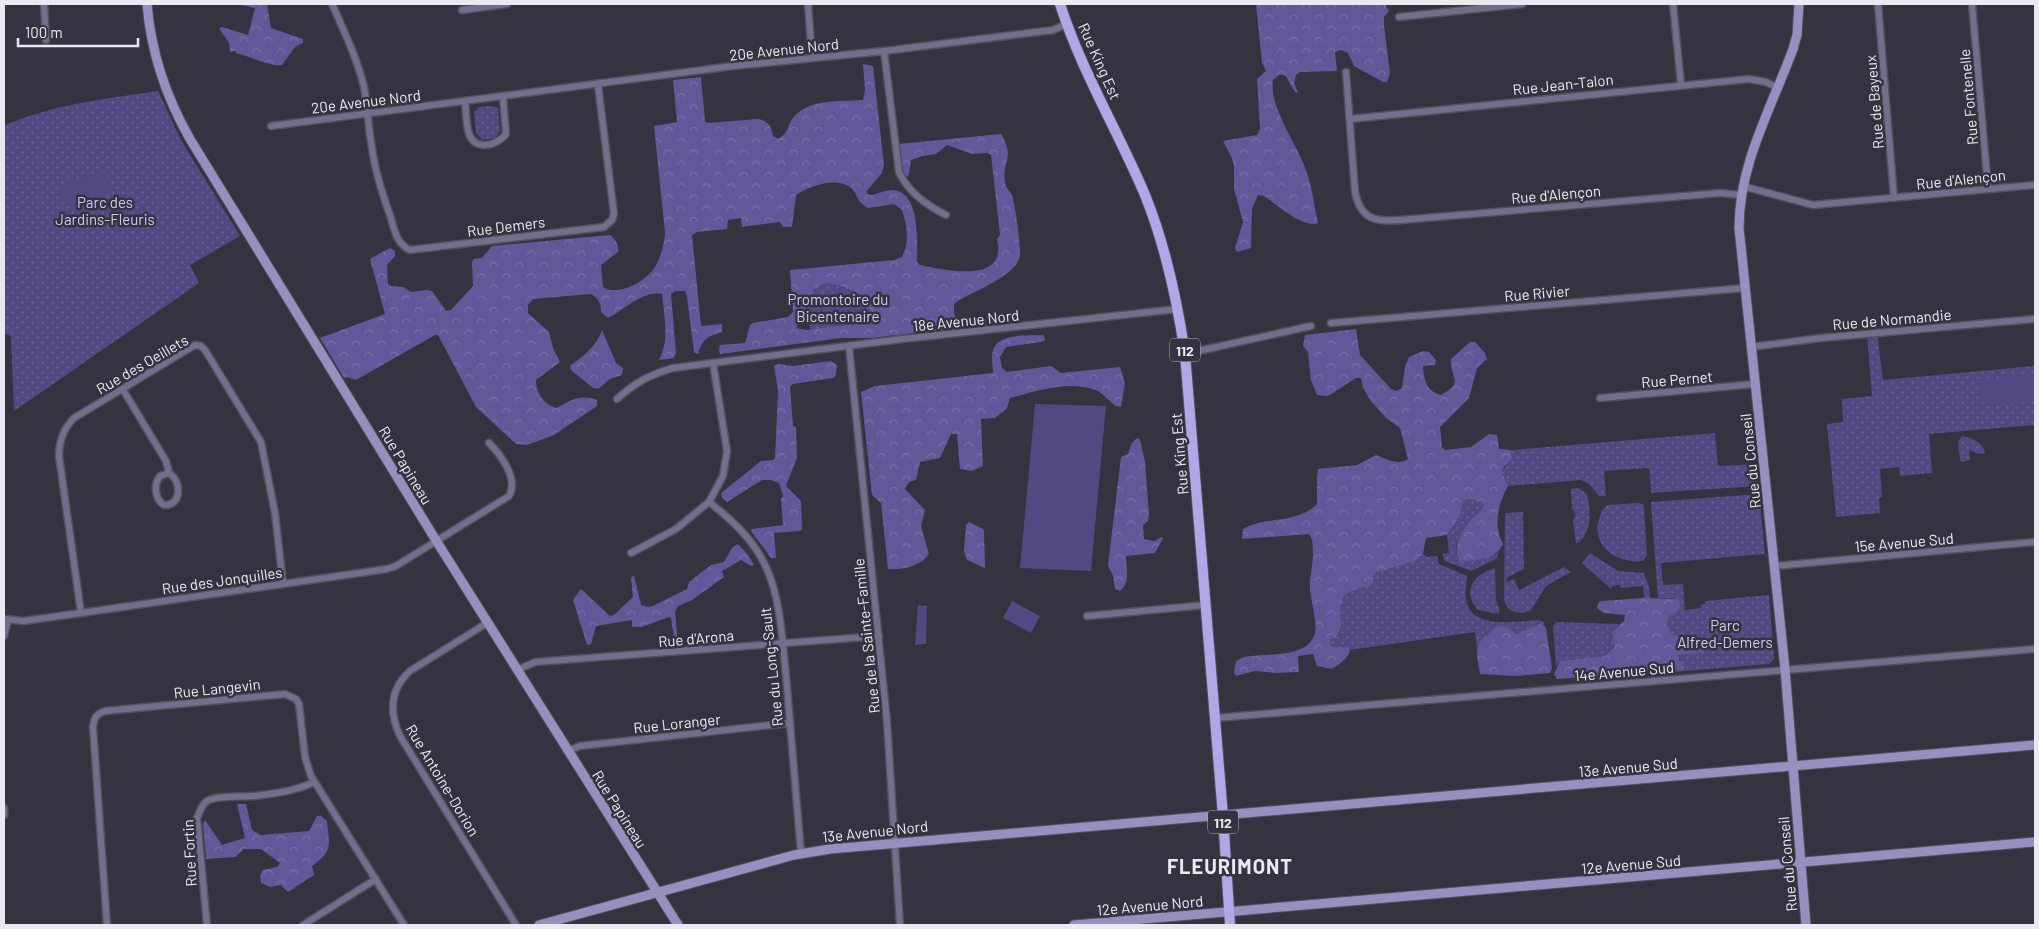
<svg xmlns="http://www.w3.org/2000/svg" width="2039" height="929" font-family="Barlow,sans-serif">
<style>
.green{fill:url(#green-dots)}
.forest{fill:url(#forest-crowns);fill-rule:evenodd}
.pitch{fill:#524882}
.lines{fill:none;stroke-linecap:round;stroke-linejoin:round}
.street-casing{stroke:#51505c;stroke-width:9}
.secondary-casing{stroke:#51505c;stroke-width:11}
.primary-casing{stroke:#51505c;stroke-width:12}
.street{stroke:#726f8d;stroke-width:6}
.secondary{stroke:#9590bf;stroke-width:9}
.primary{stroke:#b0a8e6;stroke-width:10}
.labels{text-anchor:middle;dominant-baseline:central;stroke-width:5;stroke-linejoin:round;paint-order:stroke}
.shield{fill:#343340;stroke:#b3b2bd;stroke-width:1}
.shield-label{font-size:14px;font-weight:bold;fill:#eae9f2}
.street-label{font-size:15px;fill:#eae9f2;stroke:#343340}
.park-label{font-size:15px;fill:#cecbf1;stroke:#343340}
.district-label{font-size:20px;font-weight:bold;letter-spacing:1px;fill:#eae9f2;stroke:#343340}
</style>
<defs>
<pattern id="green-dots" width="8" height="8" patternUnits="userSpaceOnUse" patternTransform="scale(1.25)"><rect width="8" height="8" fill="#524882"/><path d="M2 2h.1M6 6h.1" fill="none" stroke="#6b6294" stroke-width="1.8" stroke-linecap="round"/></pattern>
<pattern id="forest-crowns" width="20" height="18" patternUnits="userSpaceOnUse" patternTransform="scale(1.25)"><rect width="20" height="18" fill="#625799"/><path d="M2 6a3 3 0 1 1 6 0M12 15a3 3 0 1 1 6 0" fill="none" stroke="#796fa8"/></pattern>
</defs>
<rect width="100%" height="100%" fill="#343340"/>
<!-- green -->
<g class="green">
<path d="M158,91L181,140L240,236L190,265L199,283L14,411L11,336L4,333V126C53,104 105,99 158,91Z"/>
<path d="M491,106L498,108L500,131L495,138L482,140L476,133L474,112L479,107Z"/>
<path d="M914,273L917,327L811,339L805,283Z"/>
<path d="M1877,333L1883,380L2035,366V425L1929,434L1932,473L1900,476L1899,467L1880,469L1882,497L1879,498L1880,513L1836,517L1827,424L1843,422L1842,399L1872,396L1867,334Z"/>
<path d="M1715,433L1718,466L1756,464L1758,486L1651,493L1649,468L1604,471L1606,496H1599L1588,483L1580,480L1508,486L1502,472L1504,468L1512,459L1511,450Z"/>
<path d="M1962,436C1972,439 1980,440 1985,451L1984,453L1978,454L1971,450L1969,452L1970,460L1962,462L1960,460L1958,441Z"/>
<path d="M1578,488L1586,493C1592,508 1592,535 1576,544L1573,521L1576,514L1572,509L1571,489Z"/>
<path d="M1759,494L1765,554L1661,563L1663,585L1683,584L1685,610L1701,608V605L1705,604V601L1769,595L1774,659L1769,664L1661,673L1656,612L1673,598H1658L1651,502Z"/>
<path d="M1470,499L1484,504C1477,526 1445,533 1460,564C1473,559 1487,559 1499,552L1496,559L1471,571L1445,561L1442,554L1449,553L1447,535L1460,516L1463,501Z"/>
<path d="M1638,503L1643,504L1644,508L1647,555L1643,561C1619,564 1593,549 1598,522C1600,515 1602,510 1607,505Z"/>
<path d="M1523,512L1524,569L1506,578L1507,582L1514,579L1519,590L1564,567L1571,572L1546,586L1531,610C1521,616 1506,612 1504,600L1505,515V513Z"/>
<path d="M1590,553L1618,571L1644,573L1649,587L1650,598H1644L1643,586L1621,588L1620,585L1612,586L1611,589L1582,563Z"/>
<path d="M1423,554L1427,557L1437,556L1439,564L1467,576C1467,582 1465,590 1466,598C1469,631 1516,621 1539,620L1543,622L1546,628L1541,625L1516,634L1495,627C1489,635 1481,639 1477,648L1475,632L1350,650L1347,647L1331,648L1330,639L1336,638C1351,615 1322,593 1371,586L1375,573L1416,561Z"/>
<path d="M1495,568L1496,600L1500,612L1498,614L1478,610C1461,591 1474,574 1495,568Z"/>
<path d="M1556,622L1620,624L1612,632L1614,647L1605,656L1560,661L1556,667L1553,627Z"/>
</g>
<!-- forest -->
<g class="forest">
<path d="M237,4H267L271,28L303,39V43L295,47L282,65C270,67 249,56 236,53V51L230,52L229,43L219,28L222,27L248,35L255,8Z"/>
<path d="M1256,4H1385L1389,11L1384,17V25L1390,73L1387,82H1383L1354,66L1348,53L1341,50L1335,52L1337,71L1300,72L1296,75L1294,83L1298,93L1295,92L1285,75H1279L1273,80C1268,105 1298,146 1306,170C1312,186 1314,205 1318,223C1304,229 1276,204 1264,196L1258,195L1252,209L1251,248L1237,252L1235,248L1243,222L1234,189V165L1231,156L1223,141L1257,135L1260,129L1257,79L1266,71L1262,63Z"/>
<path d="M863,64L873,66L884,165L882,173L866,192L869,195C877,195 884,190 892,190C921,190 917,244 917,262L920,265C945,270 1008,285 997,239L1000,235L991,155L987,153L972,154L947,145L936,154L923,156L911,160L909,174L907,177L904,176L898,144L1001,134C1016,158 1001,163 1005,182C1005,187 1010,191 1012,195C1015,204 1021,247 1020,256C1015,280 956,297 954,305C953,312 957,321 956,328L871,338H841L720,354L719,350L720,345L745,343L750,325L753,323L788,317L793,312L790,270L894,260L902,257C910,241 907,226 902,210L894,204L868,208C857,202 859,198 853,190C840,175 809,186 796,195L792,227H783L780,222L742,227L741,218L728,220L727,229L697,232L692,235L701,326L722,324V332C707,337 703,338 698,354L694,352L687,297L685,291H675L671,294L676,353L674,358L659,360C670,339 664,317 662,294C643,290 624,310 608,318L601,312C601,303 599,299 591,294L533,299L528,305V313L549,332L553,348L560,362L536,380C536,393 544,405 557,408C571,400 580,394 597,400V406L554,435L527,445L516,444L476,407L438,335H435L356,380L347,377L344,378L320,338L385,314L370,259L390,248L395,251V256L387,265L388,284L391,286L403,287L411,292L427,290L432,291L446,311L451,310L473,286L472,262L474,259L482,258L492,246L610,235C616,240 619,244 618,252L601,265L603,287C619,297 646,281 655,267C661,257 664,245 665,233L654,126L677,122L673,80L701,77L705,121L707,123L758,119C768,121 771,125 773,136L778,139C790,132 786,127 793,118C809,98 840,102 863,100L865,90ZM830,283C847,286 886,302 862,323L807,330L796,328C799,323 803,319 805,314C812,298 807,285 830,283Z"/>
<path d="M1356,329L1360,355L1391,389L1397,391L1402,388L1405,367L1409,357L1423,351L1429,352L1436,360L1435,365L1423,366C1424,380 1426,391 1441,395C1465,382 1450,379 1451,359L1470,342H1475L1485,353L1487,359L1477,368L1469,398L1440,427L1442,447L1445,450L1471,447L1489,434L1497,435L1499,449L1511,450L1512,459L1504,467L1502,472L1508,486C1498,503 1493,526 1503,544C1495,561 1476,558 1460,564C1449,541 1467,525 1482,509L1484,504L1470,499L1463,501L1460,516L1447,535L1426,538L1423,554L1416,561L1375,573L1371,586C1322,593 1351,615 1336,638L1330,639L1331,647H1347L1350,650C1348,659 1339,664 1332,669L1317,666L1313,654L1298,656L1299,672L1276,673L1255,671L1236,676L1234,673C1234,670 1235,665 1236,662C1245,648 1307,665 1315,633C1318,621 1308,594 1310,579C1312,569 1316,541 1309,534L1242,539L1243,529C1266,516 1298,524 1317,504V477L1318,469L1357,465L1376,455C1386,459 1399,466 1408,459L1400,428L1386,418L1371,401L1363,388L1361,378H1356L1328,396L1317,395L1311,380L1308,352L1303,346L1305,335Z"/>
<path d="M602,330L616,363L623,368L622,375L610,379L598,389L593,388L571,370L570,366C583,356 597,346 602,330Z"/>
<path d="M1044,335L1045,340L1041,342L1006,347L1000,357L1002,368L1007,372L1051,366L1061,373L1120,367L1125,383L1121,407L1116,406C1110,402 1104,395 1098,391C1072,379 1036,391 1010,398L1007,408L995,418L981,419L983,466L972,471L960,469L957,434H951L940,458L920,462L916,480L909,482L905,489L925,510L921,526L929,554C921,566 903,570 888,569L881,503L872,495L861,392L875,386L993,373C993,365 990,353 995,346C1004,333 1030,336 1044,335Z"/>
<path d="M831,361L837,365L836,375L833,378L793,384L790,387L793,426L796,427L797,458L786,486L801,501L802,529L800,531L774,533L776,558H771L751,531L752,529L783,525L781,499L783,496L779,483L771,480H762L727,502L722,498L721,493L761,461L773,460L775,458L778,391L774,366L778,364L793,366Z"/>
<path d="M1138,438L1140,440L1145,462L1149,514L1148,521L1143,525L1144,539L1155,541L1161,537L1163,538L1155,553L1126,556C1126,568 1131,582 1120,591L1115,589L1113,576L1108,565L1121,457L1128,454C1130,448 1131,441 1138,438Z"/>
<path d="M969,522L983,529L984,531L985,568L967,560L964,551L966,525Z"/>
<path d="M738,544L748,555L754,565L751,566L741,560L722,571L724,577L692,600L678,606L675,612L678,643L675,644L671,618L669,617L642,627H632V620L596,626L591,644L587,645L573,600L581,589L610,616L614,615L633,597L631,578L634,575L641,605L648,607L653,606L687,589L689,582L711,565L724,562L732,548Z"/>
<path d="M1644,598L1679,599L1680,607L1675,614L1668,616L1666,624L1671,634L1687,640L1710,641V647L1703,652L1678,655L1677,659L1685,667L1683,670L1557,679L1554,674L1560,661L1605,656L1614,647L1612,632L1624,621L1625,615L1604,613L1597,608L1598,603L1601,601Z"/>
<path d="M1541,624L1546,628L1552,668L1550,673L1517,676L1480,674C1479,665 1474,650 1480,642C1484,636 1491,633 1495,627L1504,626L1516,634Z"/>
<path d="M237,804H246L252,830L261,835L309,831L317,816H321L327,821C329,846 334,850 312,866L314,875L288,892L281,885L270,887L261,883L260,875L263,870L277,867L280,863L261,849H244L235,857L206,859L203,824L205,820L222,845L245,838Z"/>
</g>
<!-- pitch -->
<g class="pitch">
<path d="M103,172C109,176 113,187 108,193L68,206L63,203L59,190L60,185Z"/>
<path d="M2028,375L2034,381L2035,397L2031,401L1988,405L1983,402L1980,385L1983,380Z"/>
<path d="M1035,404L1106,406L1091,571L1020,568Z"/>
<path d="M1012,601L1040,616L1031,633L1003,618Z"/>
<path d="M918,605L927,606L926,644L915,645Z"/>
</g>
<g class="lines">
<!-- street casing -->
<g class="street-casing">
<g id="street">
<path d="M44,4L46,40"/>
<path d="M332,4C344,31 357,58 364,87C368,107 368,127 372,148C375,171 382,193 390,215C394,228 396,244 410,250L604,227L612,220L614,214L598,85"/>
<path d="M808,4L812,58"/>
<path d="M1673,4L1681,85"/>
<path d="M1878,4L1894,198"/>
<path d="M1972,4L1988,188"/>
<path d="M462,10L507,4"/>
<path d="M1399,17L1522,4"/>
<path d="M884,51L899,172C908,192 926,205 946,215"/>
<path d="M1346,72L1355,192C1361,220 1375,222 1401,220L1720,193L1741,195"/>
<path d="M465,101C466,111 466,125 469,134C476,152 497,145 506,134L503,97"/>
<path d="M1350,119L1749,79L1766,82L1778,88"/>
<path d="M271,126L733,66L884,51L1053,30L1067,24"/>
<path d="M1742,186L1813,205L2035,185"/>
<path d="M1331,323L1745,288"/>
<path d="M849,346L887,722L900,925"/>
<path d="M1751,347L1821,338L2035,319"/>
<path d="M1185,354L1311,326"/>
<path d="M122,388L166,461L169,473"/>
<path d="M1600,398L1755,384"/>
<path d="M617,399C636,382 649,375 673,368L902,339L1178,309"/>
<path d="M169,473C182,481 182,506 164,505C155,499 153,485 160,476Z"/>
<path d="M709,502C732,520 754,540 766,567C781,600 782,639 786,675C791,734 796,794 801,853"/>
<path d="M631,553L676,529L709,502L723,476L727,451L713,363"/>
<path d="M1775,566L2035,542"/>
<path d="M81,613L59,456C59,440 64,428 74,418L195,345L201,346L205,350L261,442L275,513L283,584"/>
<path d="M1087,616L1206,605"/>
<path d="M4,619L23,621L81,613L387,569L396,566L509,496C519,479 501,455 489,443"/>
<path d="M487,623L410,671C390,689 389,712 400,736L516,925"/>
<path d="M4,636L8,620"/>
<path d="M517,670L535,662L879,636"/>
<path d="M1215,718L2035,649"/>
<path d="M567,751L580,746L790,723"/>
<path d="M4,808V815"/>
<path d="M107,925L93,727C94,718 96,714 105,711L285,694L296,699L299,704L305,757L311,776L404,925"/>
<path d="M207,925L197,818C199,812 202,805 207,801C216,795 242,797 253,796C273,794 297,791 314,782"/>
<path d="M303,925L376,879"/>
</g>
</g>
<!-- secondary casing -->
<g class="secondary-casing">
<g id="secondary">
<path d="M147,4C151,52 166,97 190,139L437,542L678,925"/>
<path d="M1799,4L1797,35L1793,49C1771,109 1739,164 1739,228L1785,669L1806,925"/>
<path d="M539,925L794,855L830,849L2035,745"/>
<path d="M1074,925L2035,842"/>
</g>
</g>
<!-- primary casing -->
<g class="primary-casing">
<path id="primary" d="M1060,4C1081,70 1118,131 1145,195C1166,247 1177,299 1185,354L1223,816L1230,925"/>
</g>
<!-- street -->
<use href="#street" class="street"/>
<!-- secondary -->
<use href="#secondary" class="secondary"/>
<!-- primary -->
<use href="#primary" class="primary"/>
</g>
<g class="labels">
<!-- shield labels -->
<g class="shield">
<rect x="1170" y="338.5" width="30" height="23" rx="4"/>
<rect x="1208" y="810.5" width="30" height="23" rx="4"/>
</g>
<g class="shield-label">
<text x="1185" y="350">112</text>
<text x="1223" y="822">112</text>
</g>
<!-- street labels -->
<g class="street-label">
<text transform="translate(784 49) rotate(-6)">20e Avenue Nord</text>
<text transform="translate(1100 61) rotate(66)">Rue King Est</text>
<text transform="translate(1563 84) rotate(-6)">Rue Jean-Talon</text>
<text transform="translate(1968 97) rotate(-95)">Rue Fontenelle</text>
<text transform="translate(366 101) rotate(-7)">20e Avenue Nord</text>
<text transform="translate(1874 102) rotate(-95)">Rue de Bayeux</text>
<text transform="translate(1961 179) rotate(-6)">Rue d'Alençon</text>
<text transform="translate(1556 194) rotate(-5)">Rue d'Alençon</text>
<text transform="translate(506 226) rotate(-7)">Rue Demers</text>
<text transform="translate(1537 293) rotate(-5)">Rue Rivier</text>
<text transform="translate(1892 319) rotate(-5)">Rue de Normandie</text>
<text transform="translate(966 320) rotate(-6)">18e Avenue Nord</text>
<text transform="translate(142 364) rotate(-30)">Rue des Oeillets</text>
<text transform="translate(1677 379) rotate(-5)">Rue Pernet</text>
<text transform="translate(1179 454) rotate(-95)">Rue King Est</text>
<text transform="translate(1750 461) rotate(-96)">Rue du Conseil</text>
<text transform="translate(406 465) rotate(59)">Rue Papineau</text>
<text transform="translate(1904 542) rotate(-5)">15e Avenue Sud</text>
<text transform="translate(222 580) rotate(-8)">Rue des Jonquilles</text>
<text transform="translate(866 636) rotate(-96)">Rue de la Sainte-Famille</text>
<text transform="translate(696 638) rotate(-5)">Rue d'Arona</text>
<text transform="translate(771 667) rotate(-96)">Rue du Long-Sault</text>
<text transform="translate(1624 671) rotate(-5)">14e Avenue Sud</text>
<text transform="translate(217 688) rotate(-6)">Rue Langevin</text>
<text transform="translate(677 723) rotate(-6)">Rue Loranger</text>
<text transform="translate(1628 767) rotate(-5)">13e Avenue Sud</text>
<text transform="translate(443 780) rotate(59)">Rue Antoine-Dorion</text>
<text transform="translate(620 809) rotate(58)">Rue Papineau</text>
<text transform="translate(875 831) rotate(-6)">13e Avenue Nord</text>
<text transform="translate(189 853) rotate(-93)">Rue Fortin</text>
<text transform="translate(1631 864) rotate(-5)">12e Avenue Sud</text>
<text transform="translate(1787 864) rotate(-95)">Rue du Conseil</text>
<text transform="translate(1150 905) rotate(-5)">12e Avenue Nord</text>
</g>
<!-- park labels -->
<g class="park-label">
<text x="105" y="202">Parc des<tspan x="105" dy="17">Jardins-Fleuris</tspan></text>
<text x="838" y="299">Promontoire du<tspan x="838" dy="17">Bicentenaire</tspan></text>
<text x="1725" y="625">Parc<tspan x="1725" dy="17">Alfred-Demers</tspan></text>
</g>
<!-- district labels -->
<g class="district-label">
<text x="1230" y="866">FLEURIMONT</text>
</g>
</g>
<!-- border -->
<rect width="2039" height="929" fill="none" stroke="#eae9f2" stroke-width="10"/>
<!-- scale -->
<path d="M18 38v8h120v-8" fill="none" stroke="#eae9f2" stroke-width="2.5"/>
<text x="25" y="38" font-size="15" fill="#eae9f2" stroke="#343340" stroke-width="4" paint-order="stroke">100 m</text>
</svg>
